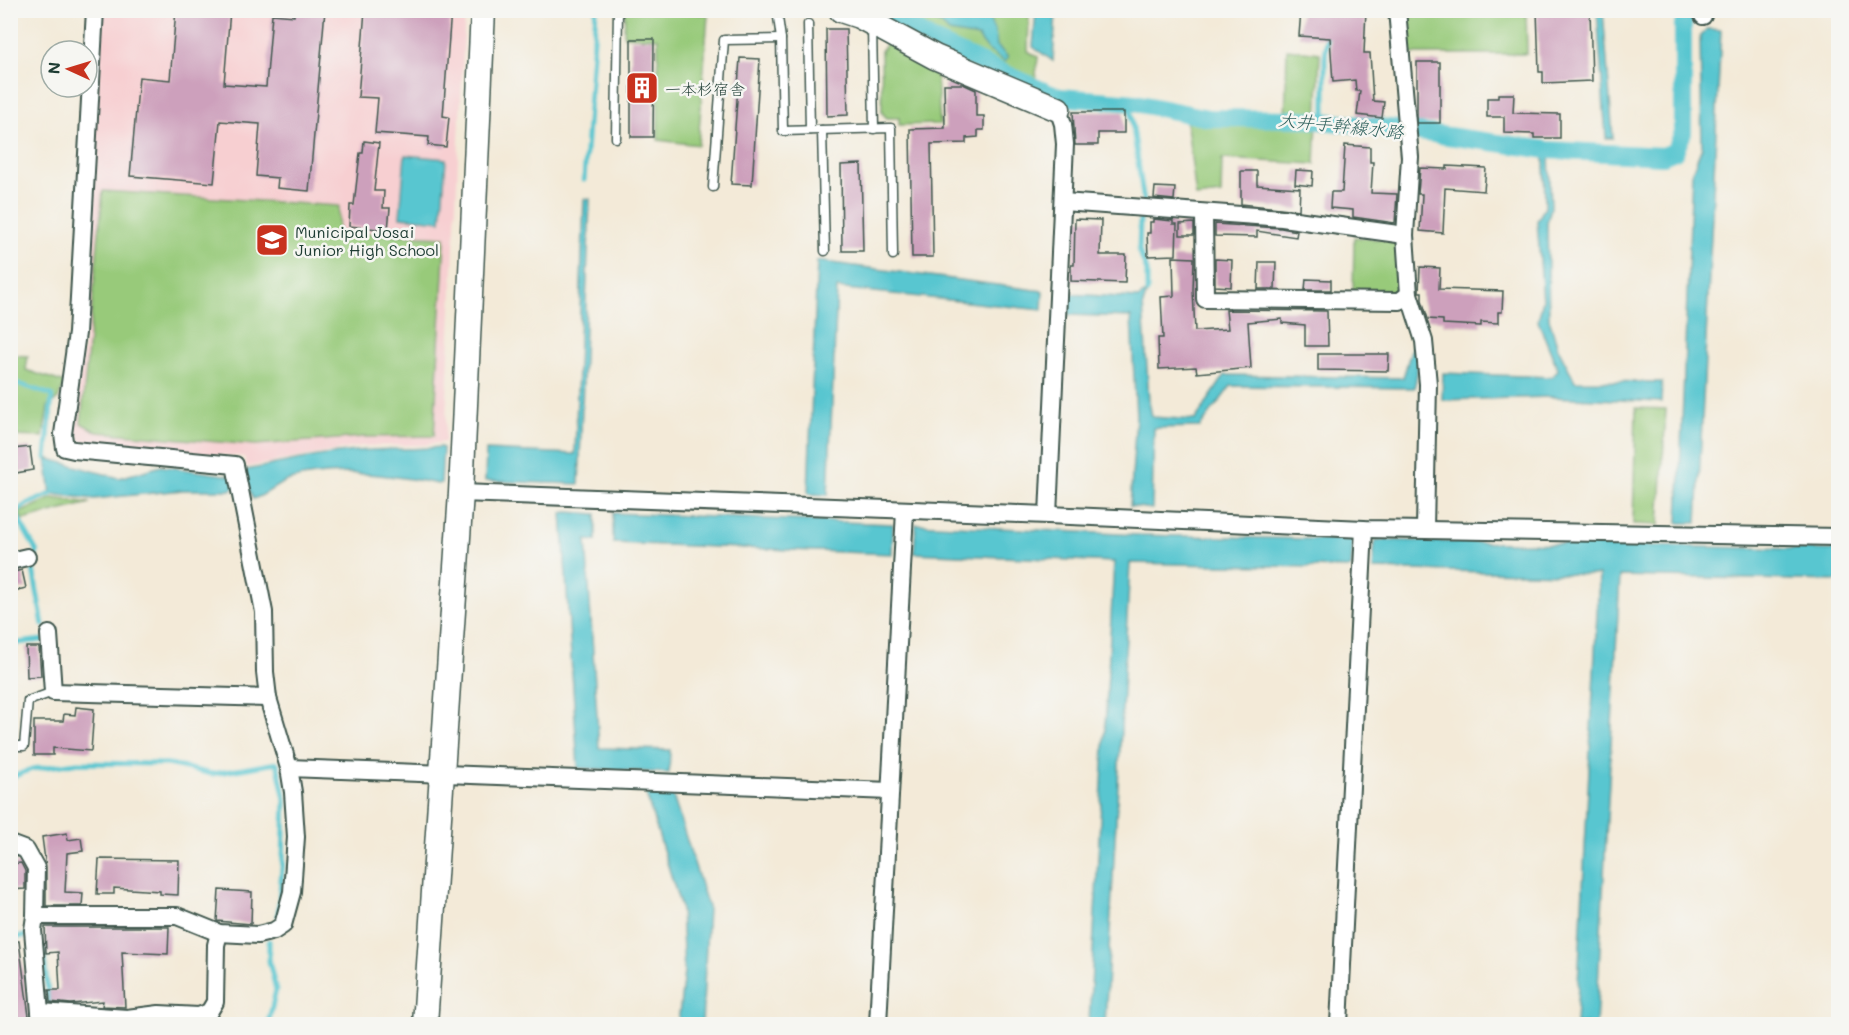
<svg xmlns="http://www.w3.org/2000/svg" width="1849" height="1035" font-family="Mali,'Klee One',sans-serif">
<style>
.built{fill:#f7cfd1}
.green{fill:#98ca7a;stroke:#5c8457;stroke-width:1.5}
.water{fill:#59c6d0;stroke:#3c8282;stroke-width:1.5}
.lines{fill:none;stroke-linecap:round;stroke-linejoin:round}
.stream{stroke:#59c6d0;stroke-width:5}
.canal{stroke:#59c6d0;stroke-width:18}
.building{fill:#cda0bc}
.lane-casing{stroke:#3f574d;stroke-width:11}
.street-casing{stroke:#3f574d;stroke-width:20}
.secondary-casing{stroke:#3f574d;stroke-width:27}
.lane{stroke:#fff;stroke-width:8}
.street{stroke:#fff;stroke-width:16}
.secondary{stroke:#fff;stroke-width:24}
.labels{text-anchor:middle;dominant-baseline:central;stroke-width:5;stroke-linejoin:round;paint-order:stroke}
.poi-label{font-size:16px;fill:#1f3d34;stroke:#f6f6f2;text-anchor:start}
.water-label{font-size:18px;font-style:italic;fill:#2e5f5b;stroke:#f6f6f2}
</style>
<rect width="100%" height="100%" fill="#f6f6f2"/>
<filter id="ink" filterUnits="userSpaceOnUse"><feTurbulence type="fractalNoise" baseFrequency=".0167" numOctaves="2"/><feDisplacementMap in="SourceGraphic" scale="12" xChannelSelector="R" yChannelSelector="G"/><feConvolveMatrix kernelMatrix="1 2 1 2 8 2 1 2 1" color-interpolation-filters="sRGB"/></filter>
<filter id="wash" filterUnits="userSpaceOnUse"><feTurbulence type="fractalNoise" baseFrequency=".008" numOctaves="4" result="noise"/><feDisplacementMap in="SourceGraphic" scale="24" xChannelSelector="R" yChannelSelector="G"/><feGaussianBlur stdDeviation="1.35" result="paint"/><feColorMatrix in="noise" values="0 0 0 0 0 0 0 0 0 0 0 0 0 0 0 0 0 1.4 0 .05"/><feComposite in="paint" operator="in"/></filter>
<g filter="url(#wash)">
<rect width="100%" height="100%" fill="#f3ead8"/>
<!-- built -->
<path class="built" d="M103,11H465L445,442L424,445L362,446L247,467L244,457L84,443L72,433L87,326L93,154Z"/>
<!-- green -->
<g class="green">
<path d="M625,11H683L708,15L698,145L658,140V38L624,36Z"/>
<path d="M891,11H1029L1028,51L1038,57L1035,83L933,35Z"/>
<path d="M1403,11H1526L1527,54H1408Z"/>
<path d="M887,43L937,77L940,124L899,125V118H887L882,113L881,51Z"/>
<path d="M1287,49L1320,53L1315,164L1222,159L1221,194L1196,197L1186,118L1208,122L1285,124Z"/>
<path d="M103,191L339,206L338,232L445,237L434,436L364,437L255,445L97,432L81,423Z"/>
<path d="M1354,237L1390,240L1398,246L1400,288L1392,295H1353Z"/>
<path d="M10,355L28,356L26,370L65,383L58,399L48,406L43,437L11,436L12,400H10Z"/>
<path d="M1636,408L1666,409L1659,525L1633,524Z"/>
<path d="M52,498L90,503L23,520L19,513Z"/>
</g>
<!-- water -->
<g class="water">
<path d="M956,10C972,10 972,19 989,19L995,32L997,46L1008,57L1005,62L988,50L978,37L949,32L941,24L924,16Z"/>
<path d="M1036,11H1056L1053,61L1033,47Z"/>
<path d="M1597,11H1603L1613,138H1606Z"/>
<path d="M1707,29L1721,30L1697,523H1678L1692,172L1702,147L1700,36Z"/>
<path d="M405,155L446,159L441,221L400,217Z"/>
<path d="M1544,155H1549L1551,207L1547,223L1549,319L1558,348L1575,381L1662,382L1661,402L1551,397L1442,400L1443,373L1552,377L1558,370L1538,321L1543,300L1537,221L1545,207Z"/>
<path d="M584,199H590L579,484L485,481L486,450L575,454Z"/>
<path d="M817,261L1043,291L1042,310L837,288L828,495L808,494Z"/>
<path d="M1147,292L1143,304L1149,401L1152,417L1195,420L1225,375L1403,378L1414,340L1408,314C1418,337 1421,363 1414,388L1231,386L1200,427L1154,428L1152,509L1130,506L1136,417L1131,317L1069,315V294L1138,298Z"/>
<path d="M440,447L443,448L441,483L438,484C393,475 335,467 290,480C277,483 268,495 253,499L248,487H234L230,490H183L94,499L51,494L46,458L119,478L161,466L231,476L245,475L246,470C287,462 329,452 371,450C394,448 417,450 440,447Z"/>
<path d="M568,512L596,514V541L586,540L599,748L670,750L669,773L578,768L562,513Z"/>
<path d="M613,513L893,524L892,554L613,543Z"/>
<path d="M916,524L1139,535L1353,540L1351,568L1130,563L1105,1024H1089L1114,562L914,553Z"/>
<path d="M1375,540L1838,550V581L1620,576L1596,1024H1576L1599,575L1373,569Z"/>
<path d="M656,792L672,793L708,907L702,1024H678L684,972L681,908L646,794Z"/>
</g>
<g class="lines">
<!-- stream -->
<g class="stream">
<path d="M1131,114L1144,203"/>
<path d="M1325,122V59L1327,33"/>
<path d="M584,180L596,10"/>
<path d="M1140,220L1139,251L1147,271V292"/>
<path d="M10,381L52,395L46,458"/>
<path d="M15,513L37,552L32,563L43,625"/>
<path d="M10,516L27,504L51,494"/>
<path d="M10,644L42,640"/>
<path d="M10,778L32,769L77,763L168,764L212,774L277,763L285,799L283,858L278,915"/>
<path d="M10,938L25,936"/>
<path d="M43,948L49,1003"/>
<path d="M268,1024L276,990L269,961V941"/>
</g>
<!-- canal -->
<path class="canal" d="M882,10L936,42L1048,93L1060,97L1135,103L1208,118L1301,119L1398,129L1547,150L1663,156L1675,151L1683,133V25L1685,18L1690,10"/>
</g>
<g id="blocks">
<!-- building -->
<g class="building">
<path d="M176,10H230L224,84L266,87L272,14L294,16V10H325L309,191L277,188L278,178L256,176L260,124L220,121L214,183L130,176L139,77L170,80Z"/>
<path d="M365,10H451L443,116L449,117L446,147L428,145L429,137L375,133L378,98L358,97Z"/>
<path d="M1301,10H1366L1364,53H1370L1373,101L1384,102L1382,118L1357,115L1360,91H1356L1355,80L1333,82L1330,38L1299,36Z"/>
<path d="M1537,10H1590L1592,81L1543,83V72H1539Z"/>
<path d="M826,29H846L848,115L827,116Z"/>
<path d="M631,39H654L653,137H631Z"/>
<path d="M740,58L760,59L752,185L731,184Z"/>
<rect x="1417" y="62" width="23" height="61"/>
<path d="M944,84H963L976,90V116H984V130H978V137L966,138V143L931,144L933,257H912L910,129L945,128Z"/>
<path d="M1498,94H1514L1513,113L1560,114V138H1534V134L1504,133V117H1487V98H1498Z"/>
<path d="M1073,112H1124V133H1098V145H1075Z"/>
<path d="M364,141L379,143L374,191H384L383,208H390L388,230L349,226L350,206V205H354L360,153H363Z"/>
<path d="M1345,145L1370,147V162H1373L1371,193L1397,194L1395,223L1353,217V210L1330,208L1331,192H1342Z"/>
<path d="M861,164L863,251H842L841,165Z"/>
<path d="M1447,166L1486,168L1484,191L1445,188L1443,233L1420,231L1422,194H1418L1420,168L1447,169Z"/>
<path d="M1296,170L1313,171L1312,186L1295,184Z"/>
<path d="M1241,171H1257V185L1300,188L1299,210L1241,204Z"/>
<path d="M1155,187L1175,188L1174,200L1154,198Z"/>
<path d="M1075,219L1101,220L1100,255H1126L1125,283L1071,281V265H1074Z"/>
<path d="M1153,219L1173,221V224H1177L1176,255L1148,256L1147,233H1150V222H1153Z"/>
<path d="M1194,223V235H1180V224Z"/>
<path d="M1215,224L1281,228L1297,231L1296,237L1257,231V237L1215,236Z"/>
<path d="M1173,257L1194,258L1193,290L1195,331L1228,329L1226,310L1327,311L1328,346H1305V325L1282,323V319L1248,322L1251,368L1197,373L1196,367L1159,369L1158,338H1163L1161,297L1174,296Z"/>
<path d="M1215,259L1232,260L1231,287L1215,286Z"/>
<path d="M1259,262H1276L1275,289H1258Z"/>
<path d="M1420,267L1440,268L1439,289L1503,291L1502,312H1498V323L1481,322V326L1443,324V320L1428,319L1422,300V292H1419Z"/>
<path d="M1306,279L1331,280V290H1305Z"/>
<path d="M1318,354H1389L1388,371L1318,370Z"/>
<path d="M30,447L33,470L16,473L13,449Z"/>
<path d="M22,570L26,588L10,592V573Z"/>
<path d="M26,647H39L41,676L27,677Z"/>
<path d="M76,707L94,709L91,751L53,748V755H34V721H63L64,714L75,715Z"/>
<path d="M67,833L68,840L81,838L83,851L67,853L65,892L83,893L82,906H46V868L42,837Z"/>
<path d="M99,859L179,860L178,895L160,894V891L114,888V894H97Z"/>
<path d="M21,863L25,871V889L10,890V864Z"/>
<path d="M219,890L252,892L251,924L217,921Z"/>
<path d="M45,927H169L168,954L122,952L125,1007L102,1006L103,1001L71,1004L50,1002L49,990H60L58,952L46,953Z"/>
<path d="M10,941H19L30,1024H10Z"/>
</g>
</g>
</g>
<g filter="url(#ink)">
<use href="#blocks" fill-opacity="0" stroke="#3f574d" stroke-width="1.5"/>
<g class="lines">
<!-- lane casing -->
<g class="lane-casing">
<g id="lane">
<path d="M777,10L781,39L783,131L891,128L893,255"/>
<path d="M808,24L810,130"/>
<path d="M872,27L874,129"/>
<path d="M822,130L825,251"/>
<path d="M616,138L618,10"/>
<path d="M713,187L724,40L781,39"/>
<path d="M10,746H24L28,701L53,692"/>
</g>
</g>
<!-- street casing -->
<g class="street-casing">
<g id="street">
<path d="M1397,10L1410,157L1405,235L1409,294L1424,341L1428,384L1425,529"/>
<path d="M1701,10L1703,16"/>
<path d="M1063,202L1282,218L1405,235"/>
<path d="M1204,214L1205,299L1400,301L1409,294"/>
<path d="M461,493L1048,515L1065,144L1063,124L1058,109"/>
<path d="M1048,515L1364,529L1838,537"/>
<path d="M10,561L27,557"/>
<path d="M49,634L53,692L268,698"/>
<path d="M289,768L890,791"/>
<path d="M10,844L26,850L36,868L35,916"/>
<path d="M41,1012L127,1018L159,1014L199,1016L209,1012L215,1002L216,945L219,933"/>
<path d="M41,1024L33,930L35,916H177L219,933L258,935L274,931L283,925L292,892L296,837L293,792L289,768L268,698L265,672L264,612L235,465L74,450L65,448L63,434L77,333L95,10"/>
<path d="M878,1024L905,511"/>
<path d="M1339,1024L1364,529"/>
</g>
</g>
<!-- secondary casing -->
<g class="secondary-casing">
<g id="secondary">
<path d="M841,10L859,16L935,57L1058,109"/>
<path d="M425,1024L461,493L483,10"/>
</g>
</g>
<!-- lane -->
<use href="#lane" class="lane"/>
<!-- street -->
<use href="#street" class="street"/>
<!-- secondary -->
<use href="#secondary" class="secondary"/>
</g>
</g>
<!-- icons -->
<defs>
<g id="building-square" transform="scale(1.725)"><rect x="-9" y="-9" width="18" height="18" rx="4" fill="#c8321e" stroke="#f6f6f2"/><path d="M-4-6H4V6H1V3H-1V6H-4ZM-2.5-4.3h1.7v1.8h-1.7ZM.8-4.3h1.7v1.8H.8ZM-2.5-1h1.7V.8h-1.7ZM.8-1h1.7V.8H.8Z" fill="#fff"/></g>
<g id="school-square" transform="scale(1.725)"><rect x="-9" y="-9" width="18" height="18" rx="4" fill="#c8321e" stroke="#f6f6f2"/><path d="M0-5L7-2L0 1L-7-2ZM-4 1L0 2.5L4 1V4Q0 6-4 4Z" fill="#fff"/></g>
</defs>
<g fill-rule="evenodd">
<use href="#building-square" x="642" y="88"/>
<use href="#school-square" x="272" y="240"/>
</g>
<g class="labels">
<!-- poi labels -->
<g class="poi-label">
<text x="665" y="88">一本杉宿舎</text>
<text x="295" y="231">Municipal Josai<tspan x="295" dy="18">Junior High School</tspan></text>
</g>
<!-- water labels -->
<g class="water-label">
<text transform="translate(1341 125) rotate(6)">大井手幹線水路</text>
</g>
</g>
<!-- margin -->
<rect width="1849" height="1035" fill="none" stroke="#f6f6f2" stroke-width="36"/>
<!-- north arrow -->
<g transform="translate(69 69) rotate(274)"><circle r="28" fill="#f6f6f2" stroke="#a0aca6" stroke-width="1.5"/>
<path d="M0-4.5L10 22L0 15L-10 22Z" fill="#c8321e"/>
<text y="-9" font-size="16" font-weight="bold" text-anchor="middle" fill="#1f3d34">N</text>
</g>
</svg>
